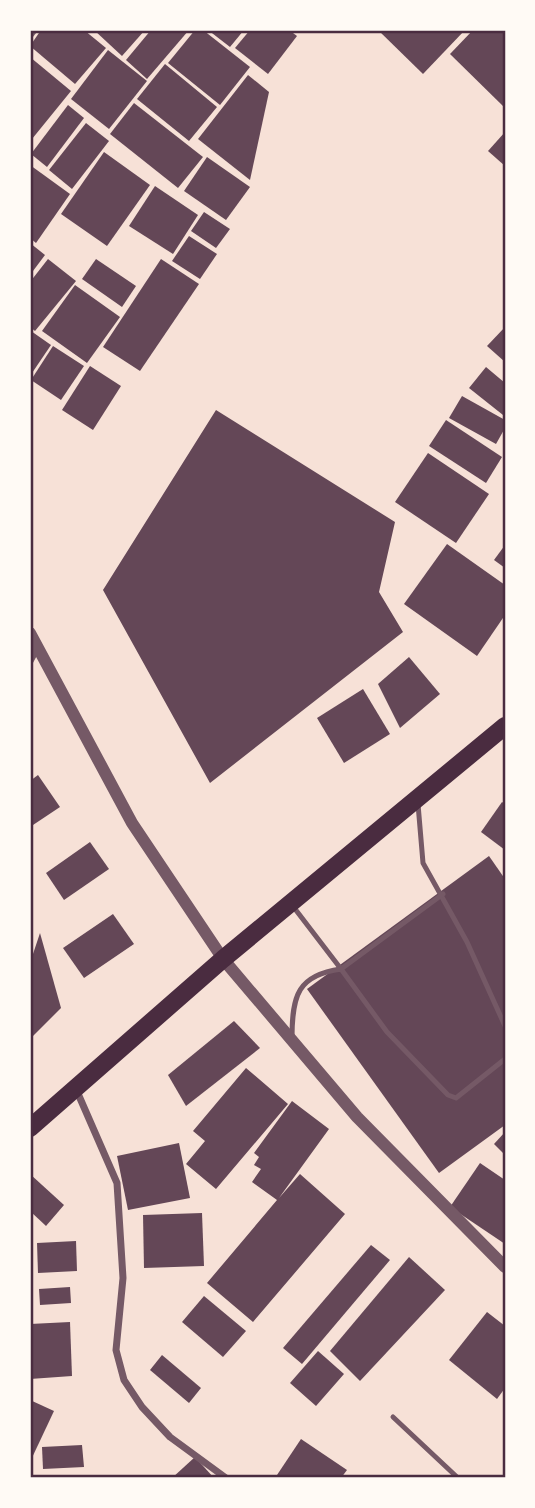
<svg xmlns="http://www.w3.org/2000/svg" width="535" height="1508" font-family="'DM Sans',sans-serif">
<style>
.building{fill:#644757}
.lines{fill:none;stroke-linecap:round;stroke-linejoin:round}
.service{stroke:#755966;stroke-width:5}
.minor{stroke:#755966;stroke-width:7}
.tertiary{stroke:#755966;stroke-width:12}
.primary{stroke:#4a2c40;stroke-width:18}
.neatline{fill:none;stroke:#4a2c40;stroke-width:2.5}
</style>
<rect width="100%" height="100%" fill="#f7e1d7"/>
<!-- building -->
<g class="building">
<path d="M41,30H84L106,48L75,84L30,46Z"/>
<path d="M94,30H145L122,56Z"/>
<path d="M151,30H189L147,79L126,60Z"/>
<path d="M195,30H203L250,67L220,105L168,63Z"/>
<path d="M208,30H244L230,47Z"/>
<path d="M250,30H289L297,36L268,74L235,48Z"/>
<path d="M378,30H465L423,74Z"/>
<path d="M473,30H505V108L450,54Z"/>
<path d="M108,50L147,81L109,129L71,99Z"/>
<path d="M30,57L71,91L32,139L30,137Z"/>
<path d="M165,64L217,107L189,141L137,99Z"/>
<path d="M248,75L269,92L250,180L198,139Z"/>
<path d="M134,103L203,157L178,188L110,134Z"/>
<path d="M68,105L84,118L47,167L31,154Z"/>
<path d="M86,123L109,141L72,189L49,170Z"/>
<path d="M505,132V166L488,151Z"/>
<path d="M104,152L150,185L107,246L61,214Z"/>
<path d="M207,157L250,187L226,220L184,191Z"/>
<path d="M30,165L70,194L36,243L30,238Z"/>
<path d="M155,186L198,215L173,254L129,226Z"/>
<path d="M204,212L230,229L216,248L191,231Z"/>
<path d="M189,236L217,254L200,279L172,261Z"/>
<path d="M30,243L45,255L30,275Z"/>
<path d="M48,259L76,281L35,331L30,327V282Z"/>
<path d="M96,259L136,286L122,307L82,279Z"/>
<path d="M161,259L199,284L140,371L103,347Z"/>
<path d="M75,285L120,317L87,363L42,331Z"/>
<path d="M505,327V362L487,346Z"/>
<path d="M31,331L51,345L30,376V333Z"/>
<path d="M53,346L84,366L61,400L31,380Z"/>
<path d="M90,366L121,386L93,430L62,410Z"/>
<path d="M486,367L505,383L503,415L469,388Z"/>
<path d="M462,396L505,420V428L496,444L449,418Z"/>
<path d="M216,410L395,522L379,592L403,632L210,783L103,590Z"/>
<path d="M446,420L502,457L486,483L429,446Z"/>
<path d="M428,453L489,494L456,543L395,502Z"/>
<path d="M447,544L505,585V615L477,656L404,604Z"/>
<path d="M505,545V568L494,560Z"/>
<path d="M409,657L440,694L400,728L378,684Z"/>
<path d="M363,689L390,734L344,763L317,718Z"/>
<path d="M38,775L60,807L30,827V781Z"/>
<path d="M502,802L505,804V850L481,832Z"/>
<path d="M90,842L109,869L64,900L46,873Z"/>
<path d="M489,856L505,879V1125L439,1173L307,989Z"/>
<path d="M113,914L134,944L84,978L63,948Z"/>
<path d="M40,933L61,1008L30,1039V963Z"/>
<path d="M234,1021L260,1048L186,1106L168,1075Z"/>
<path d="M246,1068L288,1104L216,1189L186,1164L205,1141L193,1131Z"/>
<path d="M292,1101L329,1129L279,1198L300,1174L345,1214L253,1322L207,1283L277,1200L252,1182L261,1169L254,1165L259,1157L254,1153Z"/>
<path d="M505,1132V1155L494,1144Z"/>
<path d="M179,1143L190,1198L128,1210L117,1156Z"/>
<path d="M480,1163L505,1180V1244L450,1207Z"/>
<path d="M30,1174L64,1205L46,1226L30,1211Z"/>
<path d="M202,1213L204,1266L144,1268L143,1215Z"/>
<path d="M76,1241L77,1271L38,1273L37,1243Z"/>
<path d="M371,1245L390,1260L302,1364L283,1348Z"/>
<path d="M409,1257L445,1290L360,1381L330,1351Z"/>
<path d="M70,1287L71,1303L40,1305L39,1289Z"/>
<path d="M204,1296L246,1331L223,1357L182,1322Z"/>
<path d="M487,1312L505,1326V1388L497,1399L449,1360Z"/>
<path d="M70,1322L72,1376L30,1379V1324Z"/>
<path d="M318,1351L344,1374L316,1406L290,1383Z"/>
<path d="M162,1355L201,1388L189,1403L150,1370Z"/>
<path d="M30,1400L54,1411L30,1462Z"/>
<path d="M301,1439L347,1470L341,1478H275Z"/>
<path d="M82,1445L84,1467L43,1469L42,1447Z"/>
<path d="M195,1457L214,1478H172Z"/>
</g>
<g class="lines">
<!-- service -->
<g class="service">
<path d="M418,804L423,863L467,942L505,1026"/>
<path d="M292,905L341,969L443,894"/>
<path d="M292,1038C292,995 298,975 341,969L387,1032L448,1095L456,1098L505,1059"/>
<path d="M393,1417L458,1478"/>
</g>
<!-- minor -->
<g class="minor">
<path d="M30,35L34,30"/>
<path d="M30,661L37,648"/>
<path d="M76,1089L117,1183L123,1278L116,1350L124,1380L142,1407L170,1437L226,1478"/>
</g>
<!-- tertiary -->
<path class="tertiary" d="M30,633L132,823L223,959L357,1117L505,1267"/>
<!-- primary -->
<path class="primary" d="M30,1128L223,959L505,726"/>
</g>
<!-- border -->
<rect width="535" height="1508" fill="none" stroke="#fffaf5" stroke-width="63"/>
<rect x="32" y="32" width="472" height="1444" class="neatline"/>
</svg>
